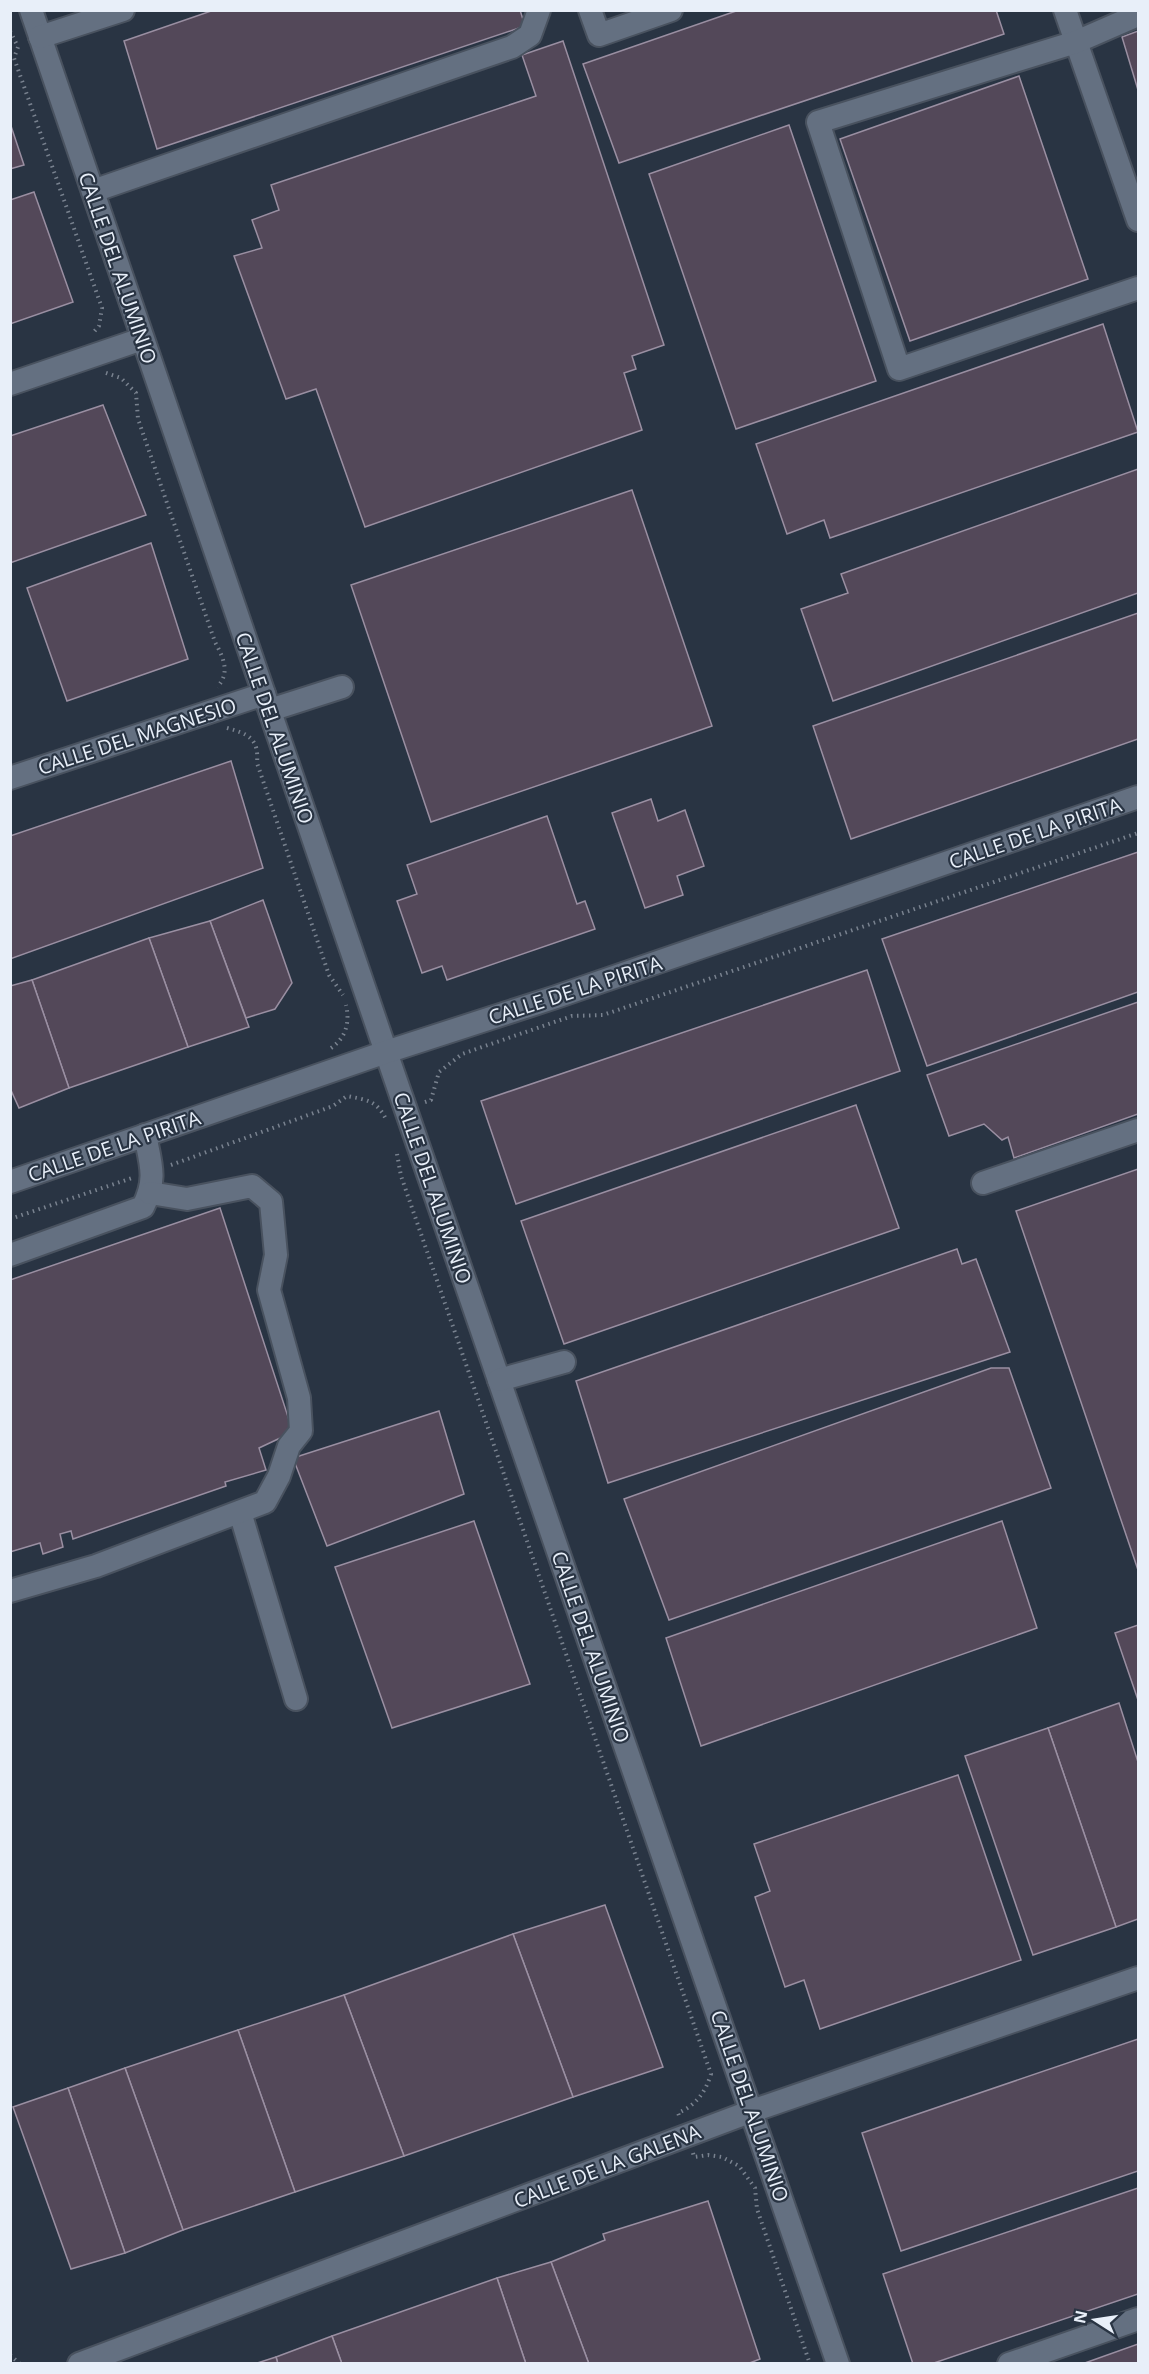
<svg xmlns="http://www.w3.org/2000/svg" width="1149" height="2374" font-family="'Open Sans',sans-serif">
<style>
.building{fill:#534859;stroke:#9a8fa2;stroke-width:1.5}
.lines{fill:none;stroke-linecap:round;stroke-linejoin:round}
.minor-casing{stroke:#49525f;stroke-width:26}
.path{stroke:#79828f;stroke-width:4;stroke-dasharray:1.5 4.5;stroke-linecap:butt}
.minor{stroke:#647081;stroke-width:22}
.labels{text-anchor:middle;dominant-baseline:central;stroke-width:4.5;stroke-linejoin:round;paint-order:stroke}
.street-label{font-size:20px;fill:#e8eff9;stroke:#293443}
</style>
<rect width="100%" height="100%" fill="#293443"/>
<!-- building -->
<g class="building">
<path d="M214,10H520L525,26L157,149L124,41Z"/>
<path d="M739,10H996L1004,34L619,163L583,64Z"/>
<path d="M1138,31V90L1122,37Z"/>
<path d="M563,41L664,345L632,356L636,369L624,373L642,430L365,527L316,389L286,399L234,256L262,248L252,220L279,210L271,185L536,96L522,55Z"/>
<path d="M1019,76L1088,279L910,341L840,139Z"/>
<path d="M10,123L24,165L10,169Z"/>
<path d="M789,125L876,381L736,429L649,174Z"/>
<path d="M34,192L73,302L10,324V200Z"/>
<path d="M1103,324L1138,432L830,538L824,520L787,534L756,444Z"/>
<path d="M103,405L146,515L10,563V436Z"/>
<path d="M1138,469V593L833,701L801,609L848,593L841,574Z"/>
<path d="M632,490L712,726L431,822L351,585Z"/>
<path d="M151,543L188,659L67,701L27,588Z"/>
<path d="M1138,613V739L851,839L813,726Z"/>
<path d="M231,761L263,868L10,959V836Z"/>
<path d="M651,799L658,821L685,810L704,866L677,876L683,895L645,908L612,813Z"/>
<path d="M547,816L577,904L585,901L595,929L447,980L442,966L422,973L397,901L417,894L407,865Z"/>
<path d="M1138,852V992L927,1066L882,939Z"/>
<path d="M263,900L292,983L275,1009L246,1018L210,921Z"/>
<path d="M210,921L249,1027L188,1047L149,938Z"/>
<path d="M149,938L188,1047L69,1088L32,980Z"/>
<path d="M867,970L900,1071L516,1204L481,1101Z"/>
<path d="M32,980L69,1088L19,1108L10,1088V986Z"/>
<path d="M1138,1002V1114L1014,1158L1008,1137L1002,1140L984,1124L949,1136L927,1075Z"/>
<path d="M856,1105L899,1228L564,1344L521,1221Z"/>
<path d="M1138,1169V1570L1016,1211Z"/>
<path d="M220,1208L293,1432L259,1448L266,1470L225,1482L226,1486L73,1539L71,1531L60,1534L63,1547L43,1554L40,1543L10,1552V1280Z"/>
<path d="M957,1249L962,1264L976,1259L1010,1352L608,1483L576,1381Z"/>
<path d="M991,1368H1009L1051,1488L669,1620L624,1499Z"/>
<path d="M439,1411L464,1494L327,1546L293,1458Z"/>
<path d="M474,1521L530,1684L392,1728L335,1567Z"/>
<path d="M1002,1521L1037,1628L701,1746L666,1638Z"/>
<path d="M1138,1625V1700L1115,1633Z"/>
<path d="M1119,1703L1138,1762V1919L1116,1927L1048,1728Z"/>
<path d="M1048,1728L1116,1927L1033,1955L965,1756Z"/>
<path d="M958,1775L1021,1960L820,2029L804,1980L785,1987L755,1897L770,1891L754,1844Z"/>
<path d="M605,1905L663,2067L573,2097L513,1934Z"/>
<path d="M513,1934L573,2097L404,2156L344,1995Z"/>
<path d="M344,1995L404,2156L295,2192L238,2030Z"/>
<path d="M238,2030L295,2192L183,2230L125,2068Z"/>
<path d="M1138,2039V2171L901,2251L862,2133Z"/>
<path d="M125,2068L183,2230L125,2253L68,2088Z"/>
<path d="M68,2088L125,2253L71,2269L13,2107Z"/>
<path d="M1138,2188V2294L931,2364H913L883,2274Z"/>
<path d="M708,2201L760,2359L747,2364H589L551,2262L605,2240L603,2234Z"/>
<path d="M551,2262L589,2364H526L497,2278Z"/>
<path d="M497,2278L526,2364H342L332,2336Z"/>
<path d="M332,2336L342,2364H278L276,2357Z"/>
<path d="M1138,2344V2364H1082Z"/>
<path d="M276,2357L278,2364H254Z"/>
</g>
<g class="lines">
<!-- minor casing -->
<g class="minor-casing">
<g id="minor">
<path d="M31,10L386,1052L838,2364"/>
<path d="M590,10L599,35L671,10"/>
<path d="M1065,10L1138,220"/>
<path d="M1138,15L1076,42L818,122L899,369L1138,288"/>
<path d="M40,37L123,10"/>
<path d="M93,191L512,47L530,35L539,10"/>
<path d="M10,384L142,339"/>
<path d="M270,710L342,687"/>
<path d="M10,778L264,694"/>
<path d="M10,1182L386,1052L556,997L1138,797"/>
<path d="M983,1183L1138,1130"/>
<path d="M10,1255L143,1207C157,1179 151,1165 145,1135"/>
<path d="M499,1380L564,1362"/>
<path d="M240,1512L296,1699"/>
<path d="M10,1591L96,1566L265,1502L279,1476L289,1446L301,1431L299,1398L269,1290L276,1255L271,1202L252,1186L187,1199L150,1193"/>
<path d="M79,2364L752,2111L1138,1978"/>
<path d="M1009,2364L1138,2319"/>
</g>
</g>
<!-- path -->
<g class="path">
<path d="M10,31L18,47L14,58L102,308L99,326L92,334"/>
<path d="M106,373L121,378L136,393L138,419L215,642C223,657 231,673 217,687"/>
<path d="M227,728C249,734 259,739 257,763L329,975L343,995"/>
<path d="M331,1048C346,1038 350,1022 346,1005"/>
<path d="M425,1102L431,1100L439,1072L462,1054L572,1016L603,1015L1138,833"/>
<path d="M397,1154L401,1176L711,2074C705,2093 696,2105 678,2113L680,2118"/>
<path d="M171,1165L333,1106L347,1096C367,1100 376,1100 386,1119"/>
<path d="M10,1219L132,1178"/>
<path d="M693,2153L694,2157L708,2155L722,2157L739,2166L755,2188L757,2209L810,2364"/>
<path d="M10,2355L20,2364"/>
</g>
<!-- minor -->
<use href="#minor" class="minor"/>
</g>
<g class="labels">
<!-- street labels -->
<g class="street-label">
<text transform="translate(118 268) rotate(71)">CALLE DEL ALUMINIO</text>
<text transform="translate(275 728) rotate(71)">CALLE DEL ALUMINIO</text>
<text transform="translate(137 736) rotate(-18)">CALLE DEL MAGNESIO</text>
<text transform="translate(1035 833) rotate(-19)">CALLE DE LA PIRITA</text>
<text transform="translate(575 990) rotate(-18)">CALLE DE LA PIRITA</text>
<text transform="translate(114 1146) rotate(-19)">CALLE DE LA PIRITA</text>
<text transform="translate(433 1188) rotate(71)">CALLE DEL ALUMINIO</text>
<text transform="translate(591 1647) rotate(71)">CALLE DEL ALUMINIO</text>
<text transform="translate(750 2106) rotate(71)">CALLE DEL ALUMINIO</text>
<text transform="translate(607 2166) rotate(-21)">CALLE DE LA GALENA</text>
</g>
</g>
<!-- border -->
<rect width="1149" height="2374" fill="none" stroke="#e8eff9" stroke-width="24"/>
<!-- north arrow -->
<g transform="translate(1095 2320) rotate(282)" stroke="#293443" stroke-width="4.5" paint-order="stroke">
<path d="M0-4.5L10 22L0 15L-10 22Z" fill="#e8eff9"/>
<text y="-9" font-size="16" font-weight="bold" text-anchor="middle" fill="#e8eff9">N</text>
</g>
</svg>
